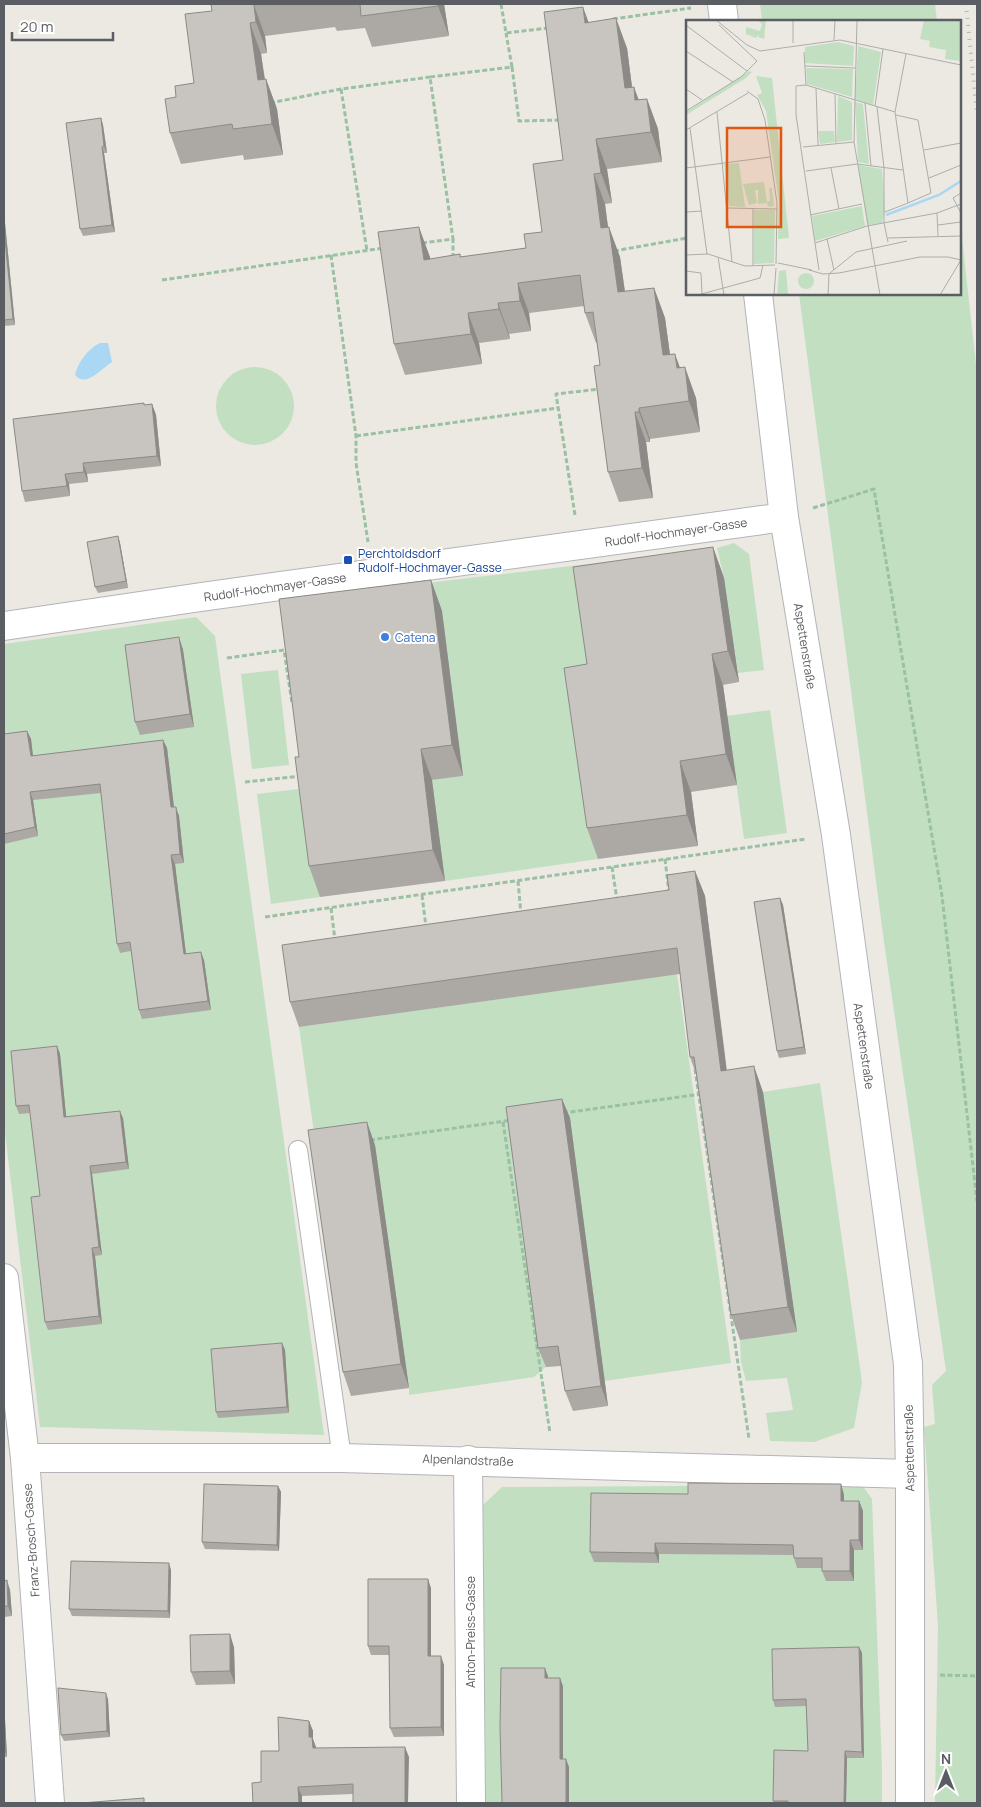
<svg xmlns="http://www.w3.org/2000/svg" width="981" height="1807" font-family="Manrope,sans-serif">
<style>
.green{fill:#c2e0c1}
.water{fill:#a9d7f4}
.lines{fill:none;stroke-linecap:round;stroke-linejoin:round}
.service-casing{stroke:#b2b4b8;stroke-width:20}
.minor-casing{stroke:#b2b4b8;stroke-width:30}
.path{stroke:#9bc0a3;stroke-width:3;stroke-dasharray:5 2.5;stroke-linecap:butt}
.service{stroke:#fff;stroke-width:18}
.minor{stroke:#fff;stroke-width:28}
.rail{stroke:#b0b1b1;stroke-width:4;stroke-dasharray:1 6;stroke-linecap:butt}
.wall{fill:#aca9a5}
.shaded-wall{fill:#8c8a86}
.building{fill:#c8c5c0;stroke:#8c8a86}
.transit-dot{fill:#1a4fb4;stroke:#fff;stroke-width:2}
.shop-dot{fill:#3f7fe0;stroke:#fff;stroke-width:2}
.labels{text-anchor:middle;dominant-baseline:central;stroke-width:4;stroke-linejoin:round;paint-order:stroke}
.street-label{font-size:12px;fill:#5a5d61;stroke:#fff}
.transit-label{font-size:12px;fill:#164399;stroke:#fff;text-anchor:start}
.shop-label{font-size:12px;fill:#366cbe;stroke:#fff;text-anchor:start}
.inset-river{fill:none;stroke:#a9d7f4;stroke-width:2.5}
.inset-road{fill:none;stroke:#adadaa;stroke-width:1}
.view{fill:#e15910;fill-opacity:0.15;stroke:#e15910;stroke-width:2.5}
.inset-edge{fill:none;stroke:#5a5d61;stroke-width:2.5}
</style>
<rect width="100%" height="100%" fill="#ebe9e2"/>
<!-- green -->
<g class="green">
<path d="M760,4H935L937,21H762Z"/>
<path d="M960,220L977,373V1803H935L938,1626L924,1427L935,1424L932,1385L946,1371L884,942L799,294H960Z"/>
<circle cx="255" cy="406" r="39"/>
<path d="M734,543L749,554L764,670L738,673L724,578L717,548Z"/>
<path d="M613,561L619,593L598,695L575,699L598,859L445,881L432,780L463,776L442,611L401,586Z"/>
<path d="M196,617L215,636L324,1435L40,1427L4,1124V644Z"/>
<path d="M278,670L289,765L252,769L241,674Z"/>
<path d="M770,710L787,833L744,839L727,716Z"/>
<path d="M306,788L320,897L271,904L257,794Z"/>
<path d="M677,974L731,1363L569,1386L566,1365L546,1367L534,1377L409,1395V1388L317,1154L299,1027Z"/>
<path d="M820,1083L862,1382L854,1428L814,1442L770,1441L766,1413L793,1410L787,1378L746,1381L741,1362L740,1340L797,1332L763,1092Z"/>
<path d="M862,1485L872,1499L882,1768V1803H486L483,1505L502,1487Z"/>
</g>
<!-- water -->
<path class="water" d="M100,343H108L112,362C101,369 86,388 75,375C78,362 88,349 100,343Z"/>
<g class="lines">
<!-- service casing -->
<g class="service-casing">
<path id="service" d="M298,1150L342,1458"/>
</g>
<!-- minor casing -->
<g class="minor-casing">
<g id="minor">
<path d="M722,4L724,21"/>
<path d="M758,294L784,517L836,835L908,1364L910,1474V1803"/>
<path d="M4,626L201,597L784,517"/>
<path d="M4,1278L25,1458L50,1803"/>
<path d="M25,1458H342L910,1474"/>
<path d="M468,1460L471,1803"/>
</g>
</g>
<!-- path -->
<g class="path">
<path d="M501,4L506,33L548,28"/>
<path d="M613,19L691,8"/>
<path d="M512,67L519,121L562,120"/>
<path d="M341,89L367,251"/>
<path d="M270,103L341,89L430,77"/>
<path d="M422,243L453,239L430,77L512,67L506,33"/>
<path d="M614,251L687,238"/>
<path d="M331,255L356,436V463L368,542"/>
<path d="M453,258V239"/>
<path d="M162,280L384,248"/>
<path d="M356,436L558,408"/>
<path d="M813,508L874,489L942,896L977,1201"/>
<path d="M575,515L556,394L600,389"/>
<path d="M227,658L284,650L292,703"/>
<path d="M245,782L301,776"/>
<path d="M665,859L669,892"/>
<path d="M612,867L617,900"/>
<path d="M518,881L521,914"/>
<path d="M422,895L426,927"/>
<path d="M331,908L335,940"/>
<path d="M265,917L806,839"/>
<path d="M695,1069L749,1439"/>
<path d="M563,1113L701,1094"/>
<path d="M503,1122L550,1433"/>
<path d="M370,1140L513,1120"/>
<path d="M940,1675L977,1676"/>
</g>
<!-- service -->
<use href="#service" class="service"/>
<!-- minor -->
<use href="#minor" class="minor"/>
<!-- rail -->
<path class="rail" d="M966,4L977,114"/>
</g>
<!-- wall -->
<g class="wall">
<path d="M211,4H444L449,36L372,47L365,28L337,31L335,27L265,36L267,53L261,54L265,79H266L277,109L283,155L244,160L243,155L181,164L170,133L176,97L194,83L212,11Z"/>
<path d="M588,22L627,48L632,87H634L638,100L647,99L658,129L662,162L607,169L612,203L605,204L608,227L620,257L625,291L654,288L665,318L670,354L680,368L696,398L700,432L650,439V442H646L653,498L619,502L608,472L600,365L597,343H596L585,313L584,306L529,313L531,331L509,334L510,339L479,343L482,364L405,375L394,344L430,259L460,254L461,257L526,248L542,232L563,160Z"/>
<path d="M101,118L103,125L107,153H104L115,232L83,236L80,229Z"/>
<path d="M4,213L15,325L4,326Z"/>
<path d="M152,404L156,415L161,466L87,474L88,482L69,484L70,496L25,502L22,491L145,405Z"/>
<path d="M118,536L120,543L128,588L98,593L95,587Z"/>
<path d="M713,547L724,578L739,682L723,685L737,785L691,792L698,846L598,859L587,828V664Z"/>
<path d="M431,580L442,611L463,776L432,780L445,881L320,897L309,866L299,757Z"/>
<path d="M179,637L183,650L194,727L140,735L135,722Z"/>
<path d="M27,731L31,739L33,756L163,740L167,748L174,807L179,816L184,863L175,864L186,954L204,960L211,1010L142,1019L139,1010L131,951L120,953L117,944L101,793L33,800L38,836L4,844V734Z"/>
<path d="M695,871L705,896L726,1070L763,1092L797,1332L740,1340L731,1315L697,1077L690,1057L680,974L299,1027L290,1002L669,890Z"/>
<path d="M780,898L783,905L806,1054L779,1058L777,1051Z"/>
<path d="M57,1046L60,1054L66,1117L123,1118L129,1169L92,1174L102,1255L95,1256L102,1324L48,1330L45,1322L40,1196L30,1113L19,1114L16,1106Z"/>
<path d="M562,1099L570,1118L608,1406L573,1411L565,1391L561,1366L546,1367L538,1348Z"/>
<path d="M375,1145L409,1388L351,1396L343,1372Z"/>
<path d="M282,1343L285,1350L289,1413L218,1418L216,1412Z"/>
<path d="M841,1484L844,1495V1501H859L863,1511V1550H854V1581H826L822,1571V1568H797L794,1558V1555L659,1554V1563L594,1562L590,1552L688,1494Z"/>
<path d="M278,1486L281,1492L279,1551L205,1549L202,1542Z"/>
<path d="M171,1570L170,1618L72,1616L69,1609Z"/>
<path d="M4,1581L10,1590L12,1616L4,1617Z"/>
<path d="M431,1588V1656L444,1665V1736L394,1737L390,1728L389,1655H371L368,1646Z"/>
<path d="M234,1647L235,1684L196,1685L191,1672Z"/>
<path d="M859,1647L862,1653L864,1758H847L846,1803H774L773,1801L808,1751L806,1706L775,1707L773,1700Z"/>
<path d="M108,1699L110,1737L64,1741L61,1735Z"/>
<path d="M4,1701L7,1757H4Z"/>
<path d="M309,1721L313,1731V1739L316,1748L409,1757L353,1794L302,1796V1803H253L261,1782Z"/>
</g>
<!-- shaded-wall -->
<g class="shaded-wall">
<path d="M437,4H444L449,36L438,6Z"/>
<path d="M254,5L265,36L267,53L256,22Z"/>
<path d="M583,7L594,37L585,23Z"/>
<path d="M616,18L627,48L636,118L625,88Z"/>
<path d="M250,23L261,54L269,110L258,80Z"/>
<path d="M266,79L277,109L283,155L272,124Z"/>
<path d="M634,87L645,117L635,100Z"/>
<path d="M647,99L658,129L662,162L651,132Z"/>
<path d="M101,118L103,125L107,153L104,146Z"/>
<path d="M596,139L607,169L612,203L601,173Z"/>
<path d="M102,147L104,153L115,232L112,225Z"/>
<path d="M594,174L605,204L612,258L601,228Z"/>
<path d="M4,213L15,325L13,319L4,230Z"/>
<path d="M419,227L430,257L435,290L424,260Z"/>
<path d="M609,227L620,257L629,322L618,292Z"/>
<path d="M518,283L529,313L531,331L520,301Z"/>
<path d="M654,288L665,318L674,385L663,355Z"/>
<path d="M498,303L509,334L510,339L499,309Z"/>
<path d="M468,313L479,343L482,364L471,334Z"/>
<path d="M675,354L686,384L677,368Z"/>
<path d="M685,367L696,398L700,432L689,401Z"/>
<path d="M152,404L156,415L161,466L157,456Z"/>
<path d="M639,408L650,439V442L639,412Z"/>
<path d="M635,412L646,442L653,498L642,468Z"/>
<path d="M83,463L87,474L88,482L84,472Z"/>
<path d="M65,474L69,484L70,496L67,486Z"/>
<path d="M118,536L120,543L128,588L126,581Z"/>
<path d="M713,547L724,578L739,682L728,651Z"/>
<path d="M431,580L442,611L463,776L452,745Z"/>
<path d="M179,637L183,650L194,727L190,714Z"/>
<path d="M712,654L723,685L737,785L726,754Z"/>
<path d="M27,731L31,739L34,765L31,756Z"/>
<path d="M163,740L167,748L175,816L171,807Z"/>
<path d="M421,749L432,780L445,881L433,850Z"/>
<path d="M680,761L691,792L698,846L687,815Z"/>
<path d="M30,792L33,800L38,836L35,827Z"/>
<path d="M176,807L179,816L184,863L180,854Z"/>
<path d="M171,855L175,864L187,963L184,954Z"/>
<path d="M695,871L705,896L730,1096L721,1071Z"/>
<path d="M780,898L783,905L806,1054L804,1047Z"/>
<path d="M201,952L204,960L211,1010L208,1001Z"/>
<path d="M57,1046L60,1054L67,1125L64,1117Z"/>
<path d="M754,1066L763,1092L797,1332L788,1307Z"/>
<path d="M562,1099L570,1118L608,1406L601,1386Z"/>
<path d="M120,1111L123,1118L129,1169L126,1162Z"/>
<path d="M367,1122L375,1145L409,1388L401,1364Z"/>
<path d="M90,1166L92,1174L102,1255L99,1247Z"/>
<path d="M92,1248L95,1256L102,1324L99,1316Z"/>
<path d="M282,1343L285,1350L289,1413L287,1407Z"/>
<path d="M841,1484L844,1495V1511L841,1501Z"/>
<path d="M278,1486L281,1492L279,1551L277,1545Z"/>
<path d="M859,1501L863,1511V1550L859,1540Z"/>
<path d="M850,1540L854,1550V1581L850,1571Z"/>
<path d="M655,1543L659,1554V1563L655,1553Z"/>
<path d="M169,1563L171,1570L170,1618L168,1611Z"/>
<path d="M428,1579L431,1588V1665L428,1656Z"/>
<path d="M7,1580L10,1590L12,1616L8,1606Z"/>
<path d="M230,1634L234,1647L235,1684L230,1671Z"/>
<path d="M859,1647L862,1653L864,1758L862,1752Z"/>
<path d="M441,1656L444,1665V1736L441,1727Z"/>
<path d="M545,1668L548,1676V1686L545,1678Z"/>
<path d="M560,1678L563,1686V1767L560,1759Z"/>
<path d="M106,1693L108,1699L110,1737L107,1731Z"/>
<path d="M4,1701L7,1757L4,1749Z"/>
<path d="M309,1721L313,1731V1739L316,1747V1758L309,1737Z"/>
<path d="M405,1747L409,1757L408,1803H405Z"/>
<path d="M845,1751L847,1758L846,1803H844Z"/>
<path d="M566,1759L569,1767V1803H566Z"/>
<path d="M298,1787L302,1796V1803H299Z"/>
</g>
<!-- building -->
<g class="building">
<path d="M211,4H262L254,5L256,22L250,23L258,80L266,79L272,124L233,129L232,124L170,133L165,99L176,97L175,86L194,83L185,14L212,11Z"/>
<path d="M360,4H437L438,6L361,16Z"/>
<path d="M583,7L585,23L616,18L625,88L634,87L635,100L647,99L651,132L596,139L601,173L594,174L601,228L609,227L618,292L654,288L663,355L675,354L677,368L685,367L689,401L639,408V412H635L642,468L608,472L594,366L600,365L593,312L585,313L580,275L518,283L520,301L498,303L499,309L468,313L471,334L394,344L378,232L419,227L424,260L460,254V257L526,248L524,234L542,232L533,164L563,160L544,12Z"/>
<path d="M101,118L104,146L102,147L112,225L80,229L66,123Z"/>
<path d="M4,230L13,319L4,320Z"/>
<path d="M144,403V405L152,404L157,456L83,463L84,472L65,474L67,486L22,491L13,419Z"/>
<path d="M118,536L126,581L95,587L87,542Z"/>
<path d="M713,547L728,651L712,654L726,754L680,761L687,815L587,828L564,668L587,664L573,567Z"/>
<path d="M431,580L452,745L421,749L433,850L309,866L295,757H299L279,599Z"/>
<path d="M179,637L190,714L135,722L125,645Z"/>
<path d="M27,731L31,756L163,740L171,807H176L180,854L171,855L184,954L201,952L208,1001L139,1010L130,942L117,944L100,784L30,792L35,827L4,834V734Z"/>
<path d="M695,871L721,1071L754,1066L788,1307L731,1315L694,1057H690L677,948L290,1002L282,945L669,890L667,875Z"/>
<path d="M780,898L804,1047L777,1051L754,902Z"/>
<path d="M57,1046L64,1117L120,1111L126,1162L90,1166L99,1247L92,1248L99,1316L45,1322L31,1197L40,1196L29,1105L16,1106L11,1051Z"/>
<path d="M562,1099L601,1386L565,1391L558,1346L538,1348L506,1107Z"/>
<path d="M367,1122L401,1364L343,1372L308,1130Z"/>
<path d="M282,1343L287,1407L216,1412L211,1349Z"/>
<path d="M688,1483L841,1484V1501H859V1540H850V1571H822V1558H794L793,1545L655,1543V1553L590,1552L591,1493L688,1494Z"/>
<path d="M204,1484L278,1486L277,1545L202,1542Z"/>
<path d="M71,1561L169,1563L168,1611L69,1609Z"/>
<path d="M368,1579H428V1656H441V1727L390,1728L389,1646H368Z"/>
<path d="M7,1580L8,1606H4V1581Z"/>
<path d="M230,1634V1671L191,1672L190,1635Z"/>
<path d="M859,1647L862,1752L845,1751L844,1803H788V1801H773L774,1750L808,1751L806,1699L773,1700L772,1649Z"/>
<path d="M501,1668H545V1678H560V1759H566V1803H502L500,1728Z"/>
<path d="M58,1688L106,1693L107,1731L61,1735Z"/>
<path d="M278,1717L309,1721V1737H312L313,1748L405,1747V1803H353V1784L298,1787L299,1803H253L252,1783L261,1782V1751H279Z"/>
<path d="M144,1798V1803H82Z"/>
</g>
<!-- markers -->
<rect class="transit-dot" x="343" y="555" width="10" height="10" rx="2.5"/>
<circle class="shop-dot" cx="385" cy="637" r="5"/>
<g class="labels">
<!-- street labels -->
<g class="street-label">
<text transform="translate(676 532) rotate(-8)">Rudolf-Hochmayer-Gasse</text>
<text transform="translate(275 587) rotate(-8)">Rudolf-Hochmayer-Gasse</text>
<text transform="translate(805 646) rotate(81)">Aspettenstraße</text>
<text transform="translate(864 1046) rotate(82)">Aspettenstraße</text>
<text transform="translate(909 1448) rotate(-91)">Aspettenstraße</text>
<text transform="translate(468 1460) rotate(2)">Alpenlandstraße</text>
<text transform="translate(31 1540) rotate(-94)">Franz-Brosch-Gasse</text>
<text transform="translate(470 1632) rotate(-90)">Anton-Preiss-Gasse</text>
</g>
<!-- transit labels -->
<g class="transit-label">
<text x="358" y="553">Perchtoldsdorf<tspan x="358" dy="14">Rudolf-Hochmayer-Gasse</tspan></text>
</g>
<!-- shop labels -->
<g class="shop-label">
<text x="395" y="637">Catena</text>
</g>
</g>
<!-- overview -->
<g transform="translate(686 20)">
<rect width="275" height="275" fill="#ebe9e2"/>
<path d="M71,0H80L78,19L72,17L73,14L70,18L60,14V7L74,11L76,4ZM238,0H275V41L259,39L260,30L243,27L244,21L234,19ZM152,22L168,26L167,46L119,43V27ZM172,26L195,32L187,85L169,79ZM120,48L167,49L166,77L121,64ZM63,51L66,52L60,58L0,95V92ZM70,56L86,58L103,218L92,219L93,183L80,91L71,75L76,73ZM152,76L166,82V120L151,122ZM169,82L177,84L183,144L172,142ZM132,111H148L149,122L134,124ZM53,143L59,187L43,186L38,144ZM172,145L196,149L199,190L196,203L181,205ZM78,162L81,182L84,181L83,168H86L88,186L83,187L81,183L72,184V170H69L71,183L63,185L57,164ZM176,186L179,206L129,221L126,196ZM68,190H89L88,243L68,244ZM100,250L102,275H91L93,251ZM112 261a8 8 0 1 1 16 0a8 8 0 1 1-16 0Z" fill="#c2e0c1"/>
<path class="inset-river" d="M200,195L253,175L275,161"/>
<path class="inset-road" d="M30,0L61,25L74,31L154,20L275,45M107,0V23M171,0L168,122L194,275M1,6L61,51M148,20L149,0M0,31L47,62M118,32L120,65M119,46L169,48M130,68L132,125M0,69L16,80M61,71L72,79L79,100L91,183L90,244M149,74L150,123M179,83L185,146M189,86L197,29M191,87L198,148V203L202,222M0,91L55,57L71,41L33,5M31,92L46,242M210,95L232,100L245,173L222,183M4,108L21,234M0,110L62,73M117,127L168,122M238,130L275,123M0,148L84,137M145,148L153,189M120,151L171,144L217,150M243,158L275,145M275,173L267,178L275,193M42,188L91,189M67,188V246M0,192L16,191M199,192L222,183L209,92L220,34M251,193L252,216M124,195L176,184M252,205L275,202M202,218L275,216M141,219L148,250M129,223L181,206L251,193L275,184M0,235L22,234L59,246L89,245M32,237L38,275M92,243L126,250M123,250L137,254L153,253L234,237H262L275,240M133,250L110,95V66L120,65L209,92M0,251L15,253L16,274M144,253L170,232L221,221M12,275L74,258L77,245M88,275L90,248M142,275L143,254M254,275L275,240"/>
<path class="view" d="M41,108H95V207H41Z"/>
<rect width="275" height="275" class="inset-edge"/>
</g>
<!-- border -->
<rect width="981" height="1807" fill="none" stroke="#5a5d61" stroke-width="10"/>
<!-- north arrow -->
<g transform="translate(946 1772)" stroke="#ffffff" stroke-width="4" paint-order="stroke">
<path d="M0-4L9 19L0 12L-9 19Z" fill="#5a5d61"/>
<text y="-8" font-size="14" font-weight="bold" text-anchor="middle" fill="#5a5d61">N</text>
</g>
<!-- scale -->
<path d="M12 32v8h101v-8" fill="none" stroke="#5a5d61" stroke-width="2.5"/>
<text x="20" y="32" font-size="15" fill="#5a5d61" stroke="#ffffff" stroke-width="4" paint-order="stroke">20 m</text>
</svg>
